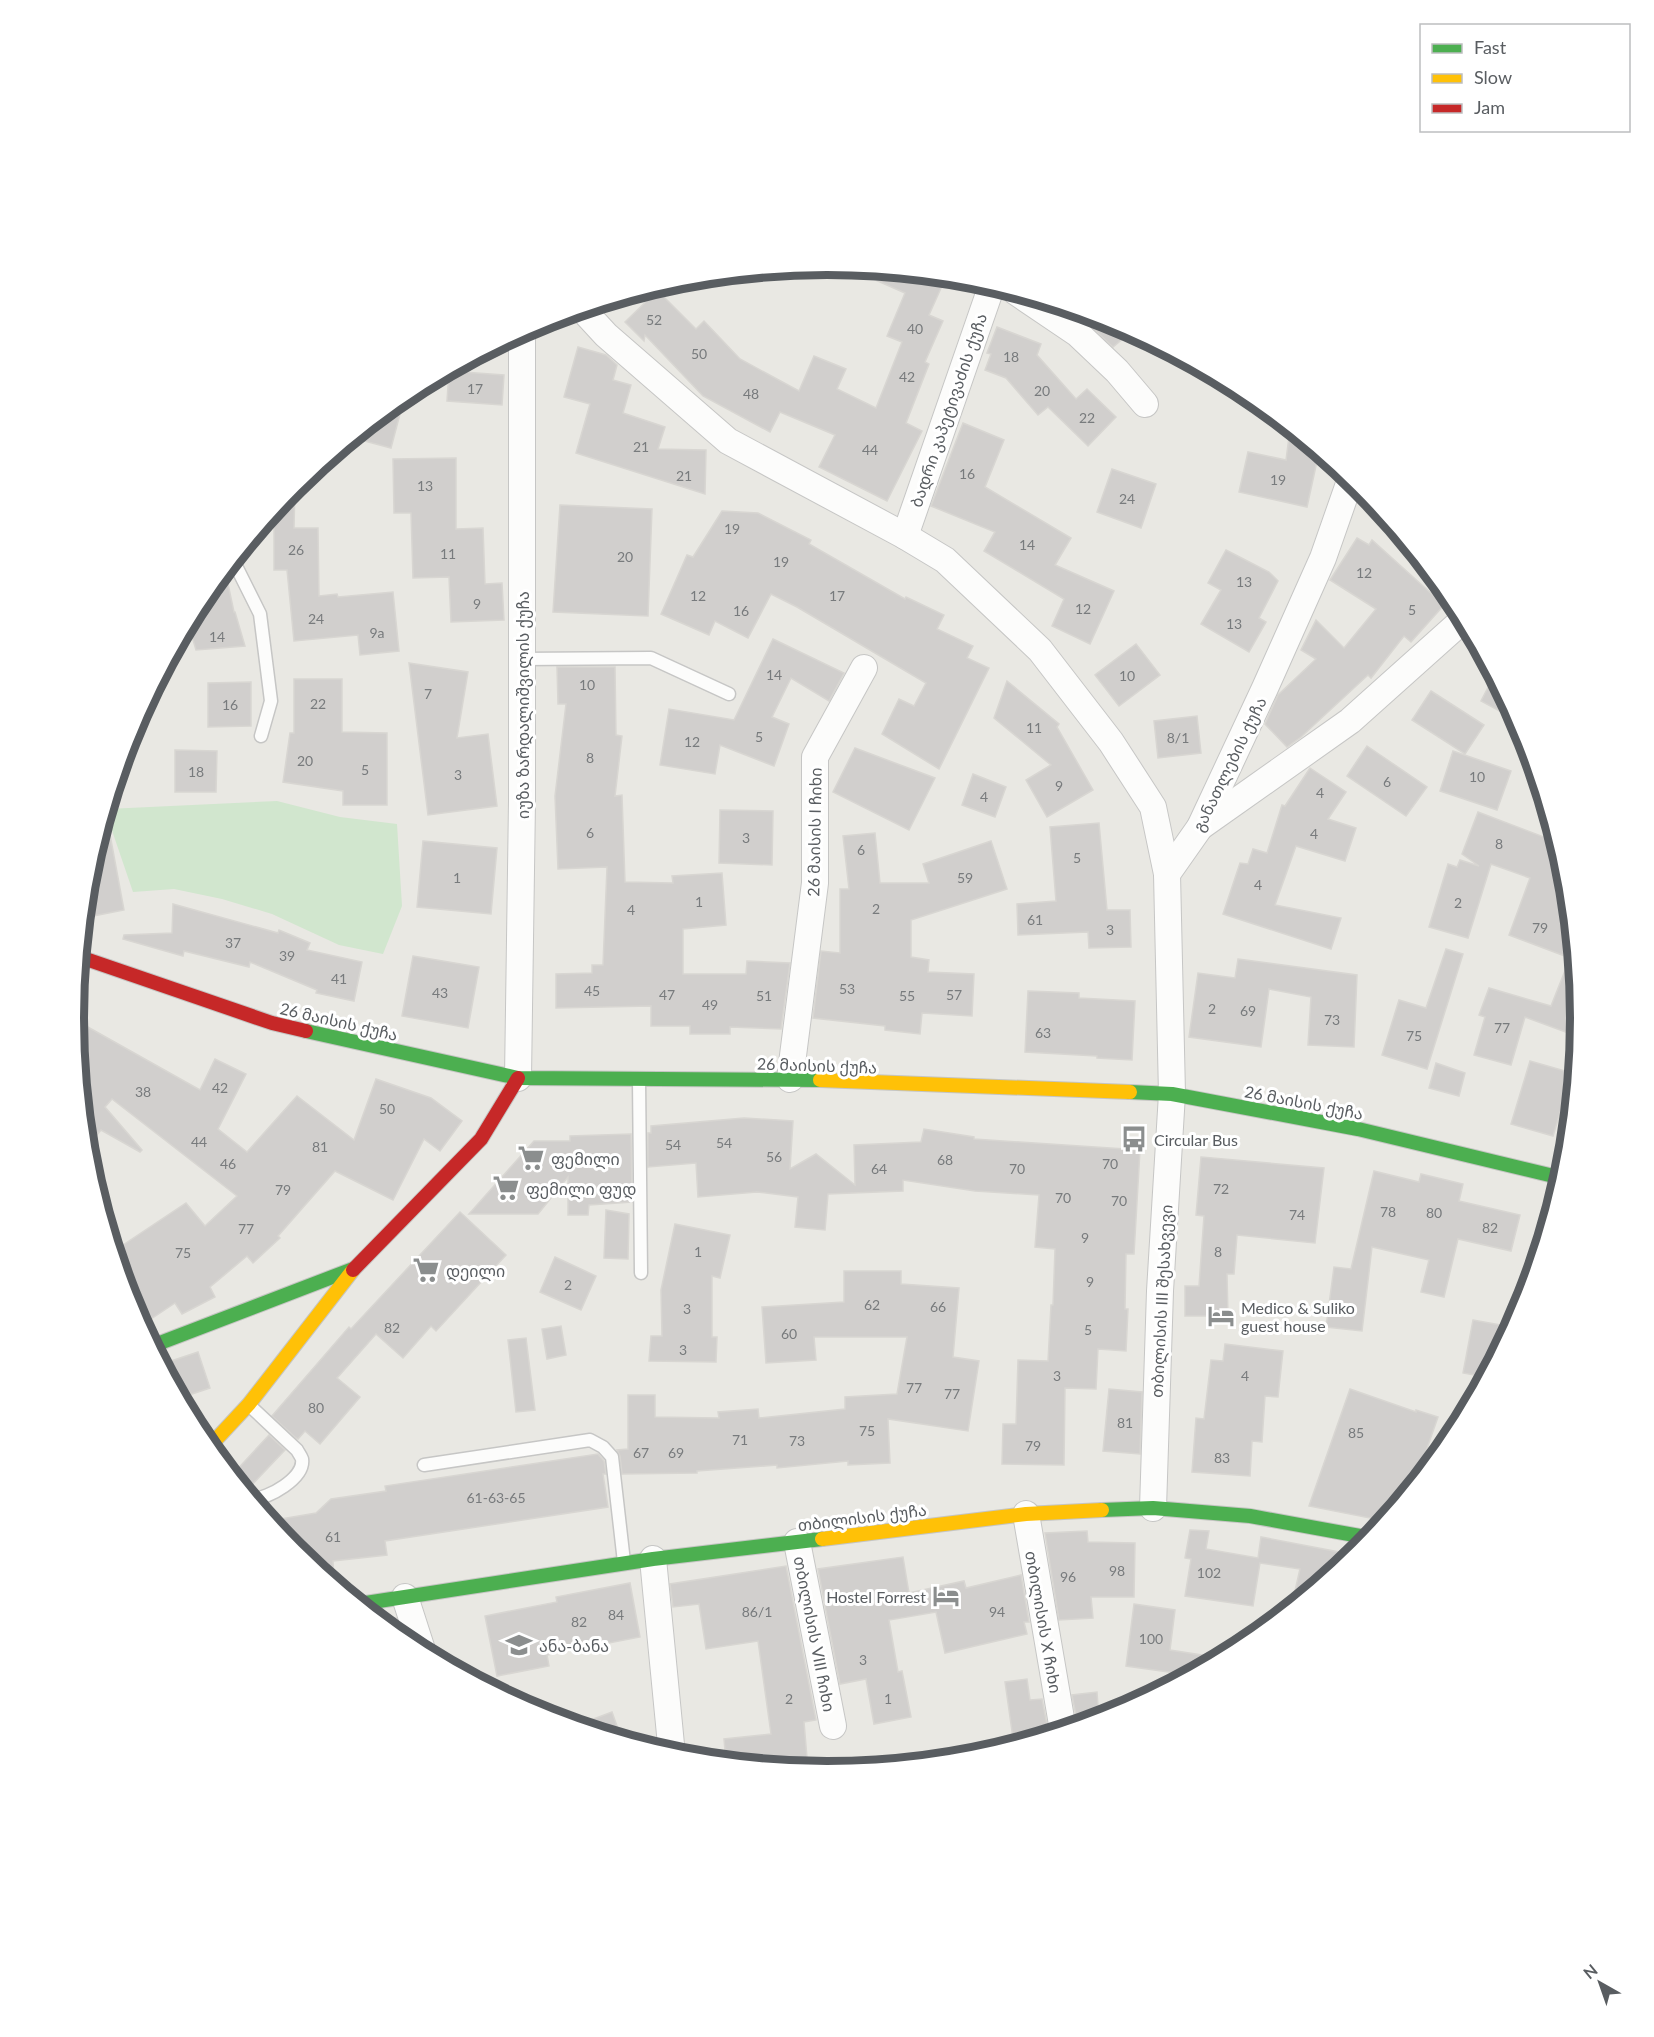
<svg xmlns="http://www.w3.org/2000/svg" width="1654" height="2037" font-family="Lato,'Noto Sans Georgian',sans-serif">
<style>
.green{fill:#d1e6ce}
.building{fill:#d1cfcd;stroke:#d8d6d2;stroke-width:1.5}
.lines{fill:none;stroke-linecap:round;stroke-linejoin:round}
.lane-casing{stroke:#c6c6c5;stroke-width:15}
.street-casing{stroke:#c6c6c5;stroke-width:28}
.fast-casing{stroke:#c5c5c3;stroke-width:16}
.slow-casing{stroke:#c5c5c3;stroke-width:16}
.jam-casing{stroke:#c5c5c3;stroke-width:16}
.lane{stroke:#fcfcfb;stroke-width:12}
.street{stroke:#fcfcfb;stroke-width:26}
.fast{stroke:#4caf50;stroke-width:14}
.slow{stroke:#ffc107;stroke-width:14}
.jam{stroke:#c62828;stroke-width:14}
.labels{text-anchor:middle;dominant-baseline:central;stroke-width:6;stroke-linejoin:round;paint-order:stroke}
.number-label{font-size:14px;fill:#787b7d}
.street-label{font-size:16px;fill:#595d61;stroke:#fff}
.poi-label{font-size:16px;fill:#595d61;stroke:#fff;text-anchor:start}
.rim{fill:none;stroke:#595d61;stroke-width:8}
</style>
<rect width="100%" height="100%" fill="#e9e8e3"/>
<!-- green -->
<path class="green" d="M277,801L340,817L397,824L402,906L383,954L339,945L272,914L222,899L174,889L133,892L106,813L107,809Z"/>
<!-- building -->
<g class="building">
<path d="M859,268L946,277L929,315L943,321L925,362L929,364L906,423L922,431L887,501L819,467L835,435L780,412L770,432L703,396L645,335L644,341L625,322L659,289L658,291L696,329L704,321L740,359L799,391L814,356L846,369L837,389L876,408L902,342L887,336L905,293L857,272Z"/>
<path d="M1073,310L1116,322L1132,331L1113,347Z"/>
<path d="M997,327L1041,344L1037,355L1076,399L1087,389L1116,417L1088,446L1048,407L1038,415L1006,378L985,370L991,354L987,353Z"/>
<path d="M578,347L606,355L617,365L613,380L631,385L623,413L665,427L658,449L706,450L705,494L576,453L590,404L564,397Z"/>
<path d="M449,371L504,375L502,405L447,401Z"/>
<path d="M405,395L391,448L353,438Z"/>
<path d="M963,423L1004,440L985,487L1071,538L1055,565L1114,591L1090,644L1052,626L1064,599L984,551L995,532L931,506Z"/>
<path d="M1290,429L1319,452L1307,507L1239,492L1248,452L1286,460Z"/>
<path d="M456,458V529L483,528L485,584L502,583L504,620L451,622L449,577L413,578L411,513H394L393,459Z"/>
<path d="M1112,469L1156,484L1141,528L1097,512Z"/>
<path d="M295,485L294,528H318L319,596L337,594L338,597L393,592L399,651L360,655L358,635L294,641L287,570H274V511Z"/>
<path d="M560,505L652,509L648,616L553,612Z"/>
<path d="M722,511L758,513L811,540L809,544L905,599L906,597L944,615L937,629L973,646L967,658L989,668L939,769L882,734L899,699L914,706L926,683L797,607L771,594L748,638L715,621L709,635L661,614L687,555L693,557Z"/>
<path d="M1357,538L1369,545L1372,540L1444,605L1411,642L1404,636L1371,678L1368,675L1301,737L1287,747L1265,724L1278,695L1316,659L1301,650L1316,620L1344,648L1376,609L1330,580Z"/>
<path d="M1226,550L1269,572L1278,581L1259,618L1266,622L1249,652L1201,624L1221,590L1208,583Z"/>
<path d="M225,570L234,612H235L245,646L196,650L188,623L201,600Z"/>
<path d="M773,639L844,673L829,701L791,678L772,717L789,724L774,766L720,745L715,774L660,765L669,709L734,720Z"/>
<path d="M1136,644L1160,675L1119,706L1095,675Z"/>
<path d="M409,663L468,672L457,738L488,734L497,806L428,815Z"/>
<path d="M557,667H615L616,735L622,736L615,796L622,795L625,882L673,883L672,876L722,873L726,925L683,929V974H746L747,961L790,963L781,1029L730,1027V1034H690V1026H651V1006L556,1008V974L592,973V965H603L607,867L558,869L555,796L566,704H558Z"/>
<path d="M1494,676L1502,690L1518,721L1481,701Z"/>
<path d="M294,679H342V732L387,733V805H343V791L283,782L290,733H294Z"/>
<path d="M1007,681L1059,724L1057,727L1093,790L1047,817L1026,780L1051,765L994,718Z"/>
<path d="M251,682V726L208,727V683Z"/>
<path d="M1431,691L1484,725L1465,754L1412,720Z"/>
<path d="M1197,716L1201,753L1158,758L1154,721Z"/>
<path d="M1367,746L1427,787L1406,816L1347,776Z"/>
<path d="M855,748L935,778L909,830L833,792Z"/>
<path d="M175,750L217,751L216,792H175Z"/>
<path d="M1453,751L1511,771L1497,810L1440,791Z"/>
<path d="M1310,768L1346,792L1328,819L1356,828L1345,861L1296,846L1275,905L1341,918L1331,949L1223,914L1240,863L1248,864L1253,849L1267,853L1282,805L1285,806Z"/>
<path d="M973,774L1006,787L995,817L962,805Z"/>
<path d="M720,810L773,811L772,865L719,863Z"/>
<path d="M1478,812L1557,842L1566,872L1580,1019L1579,1037L1525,1017L1511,1065L1474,1055L1485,1017L1479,1015L1489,988L1551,1006L1570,958L1509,935L1530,878L1491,864L1468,938L1429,927L1448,864L1457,867L1460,860L1479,866L1462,854Z"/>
<path d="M106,813L124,910L88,917L85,901L88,871Z"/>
<path d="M1099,823L1107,910H1130L1131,947L1089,948L1088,932L1018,935L1017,904L1056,901L1050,827Z"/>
<path d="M875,833L880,883H929L923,864L991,841L1007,889L911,920V957L929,960L928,972L974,974L972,1016L922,1013L920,1034L885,1030V1026L813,1018L821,951L840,953V889H849L843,836Z"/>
<path d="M423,841L497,848L491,914L417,907Z"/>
<path d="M173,904L278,933L279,930L310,943L307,950L362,962L354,1001L316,993L317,990L250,962L249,967L184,951L183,956L123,939L124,935L172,933Z"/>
<path d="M1446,949L1463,954L1427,1069L1382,1055L1399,1000L1426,1008Z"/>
<path d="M413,956L479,967L468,1028L402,1016Z"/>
<path d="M1238,959L1357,975L1354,1047L1308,1045L1311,997L1269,989L1261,1047L1189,1037L1198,973L1235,978Z"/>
<path d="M1028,991L1079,993V998L1135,1001L1132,1060L1097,1058V1056L1025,1052Z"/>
<path d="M86,1026L200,1090L215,1059L246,1074L218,1129L247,1152L297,1096L354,1140L376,1079L431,1098L462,1121L440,1151L424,1139L393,1200L335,1171L278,1236L280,1238L253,1263L247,1256L210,1287L215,1297L182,1314L175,1303L145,1323L128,1298L114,1251L186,1203L205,1226L237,1196L112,1099L105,1107L142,1150L140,1152L101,1130L86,1148L76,1044Z"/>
<path d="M1530,1061L1572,1073L1553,1136L1511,1124Z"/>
<path d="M1436,1063L1465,1073L1459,1096L1429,1088Z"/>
<path d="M744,1118L793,1121L790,1169L816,1154L855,1185L854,1145L921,1142L924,1129L974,1137V1139L1140,1150L1134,1254H1126L1125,1309H1128L1126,1351L1098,1349L1096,1389L1065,1388L1064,1465L1002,1464L1003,1424H1016L1018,1360L1048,1361L1051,1305H1053L1055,1249L1035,1247L1039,1195L975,1191L903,1180V1191L828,1194L825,1230L795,1227L798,1197L757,1192L698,1197L696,1163L648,1167V1133H651V1126Z"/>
<path d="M631,1134L632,1202L589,1205L588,1215H568V1177L538,1214H469L534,1141H570V1136Z"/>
<path d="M1201,1157L1324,1168L1315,1243L1237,1235L1234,1274H1227L1228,1316H1185V1286H1199L1204,1216L1196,1215Z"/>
<path d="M1374,1171L1419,1182L1421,1174L1463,1184L1459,1201L1520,1215L1511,1251L1458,1239L1444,1297L1421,1292L1429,1260L1372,1247L1362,1331L1326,1327L1334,1267L1351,1269Z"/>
<path d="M606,1210L629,1214L628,1259L604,1258Z"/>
<path d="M460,1212L506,1255L436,1331L431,1326L403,1358L376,1334L337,1378L360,1397L320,1444L305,1431L298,1439L296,1438L272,1416L349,1327L351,1329Z"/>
<path d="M675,1224L730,1235L720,1278L712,1276V1337H717L716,1362L649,1361L651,1336H662L661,1290Z"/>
<path d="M555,1257L596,1276L581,1310L540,1292Z"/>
<path d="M844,1271H901V1284L959,1288L953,1357L979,1361L968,1431L888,1419L890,1463L848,1465V1461L777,1468V1465L697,1471V1473L622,1474L620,1456L617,1450L628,1449V1395H655V1417L719,1418L718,1412L758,1409L759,1418L845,1409V1397L897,1394L907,1337H814L816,1360L766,1363L762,1307L844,1302Z"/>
<path d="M1473,1320L1512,1327L1485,1377L1463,1373Z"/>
<path d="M561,1326L566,1355L547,1359L542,1329Z"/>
<path d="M526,1338L535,1410L516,1412L508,1340Z"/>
<path d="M1225,1344L1283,1351L1278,1397L1265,1396L1262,1442L1252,1441L1250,1476L1192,1472L1196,1418L1204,1419L1211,1360L1223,1361Z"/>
<path d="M198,1352L210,1388L180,1398L162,1364Z"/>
<path d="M1109,1389L1142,1392L1140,1454L1103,1451Z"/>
<path d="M1350,1389L1416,1412V1410L1438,1417L1418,1474L1422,1475L1385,1521L1309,1506Z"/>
<path d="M269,1435L285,1450L245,1492L232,1475Z"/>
<path d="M598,1454L604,1461L606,1474H603L608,1507L385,1541L387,1555L333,1561L334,1584L294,1551L269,1521L316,1513L331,1499L386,1491L385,1486Z"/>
<path d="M1190,1530L1209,1531L1206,1549L1258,1558L1261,1537L1355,1555L1291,1608L1300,1569L1260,1563L1253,1606L1185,1596L1191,1559L1185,1558Z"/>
<path d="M1087,1531L1088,1542L1135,1543L1134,1597H1091L1093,1618L1059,1620L1045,1533Z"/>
<path d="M903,1557L909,1593L964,1581L966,1588L1021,1575L1029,1622H1024L1027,1634L945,1653L936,1612L889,1620L898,1672L902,1671L911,1717L874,1724L866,1679L840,1684L818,1569Z"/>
<path d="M786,1566L816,1720L804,1722L808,1770L726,1762L724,1739L771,1734L758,1641L706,1649L699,1604L673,1607L670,1584Z"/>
<path d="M630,1583L640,1637L547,1655L549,1666L497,1676L485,1616L557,1602L556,1597Z"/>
<path d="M1134,1604L1175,1610L1170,1650L1221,1658L1190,1675L1126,1666Z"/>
<path d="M396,1618L403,1641L380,1622Z"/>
<path d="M1027,1679L1030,1700L1042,1699L1049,1735L1014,1745L1005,1682Z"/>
<path d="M1097,1692L1099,1720L1078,1726L1072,1695Z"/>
<path d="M612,1712L622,1740L575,1726Z"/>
</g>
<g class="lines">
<!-- lane casing -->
<g class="lane-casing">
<g id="lane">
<path d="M233,560L260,614L271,701L261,736"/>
<path d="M522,659L651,658L729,694"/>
<path d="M639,1080L641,1273"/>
<path d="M249,1405L297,1450C298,1452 301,1456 302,1459C305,1478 268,1499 252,1499"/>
<path d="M424,1465L590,1440L603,1447L612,1457L624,1562"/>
</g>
</g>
<!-- street casing -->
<g class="street-casing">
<g id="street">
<path d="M1016,292L1078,334L1117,371L1145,404"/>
<path d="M582,309L606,335L728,441L905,536L945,560L1040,650L1111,742L1153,807L1167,874"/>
<path d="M905,536L992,285"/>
<path d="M1200,827L1350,721L1464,619"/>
<path d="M518,1078L522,801V331"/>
<path d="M790,1079L815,883V757L864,668"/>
<path d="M1153,1508L1160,1291L1172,1094L1167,874L1200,827L1265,688L1323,558L1351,478"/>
<path d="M1026,1514L1063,1730"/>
<path d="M797,1542L833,1726"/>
<path d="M653,1559L672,1755"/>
<path d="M405,1597L423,1653"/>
</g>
</g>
<!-- fast casing -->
<g class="fast-casing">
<g id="fast">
<path d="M306,1031L518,1078L820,1080"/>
<path d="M1130,1092L1172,1094L1358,1129L1562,1178"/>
<path d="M152,1346L353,1269"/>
<path d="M1102,1510L1153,1508L1250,1516L1371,1538"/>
<path d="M359,1604L653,1559L822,1539"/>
</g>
</g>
<!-- slow casing -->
<g class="slow-casing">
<g id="slow">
<path d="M820,1080L1130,1092"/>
<path d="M209,1447L249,1404L353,1270"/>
<path d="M822,1539L1026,1514L1102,1510"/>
</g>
</g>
<!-- jam casing -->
<g class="jam-casing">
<g id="jam">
<path d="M80,957L272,1023L306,1031"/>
<path d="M353,1270L481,1139L518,1078"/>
</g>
</g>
<!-- lane -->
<use href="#lane" class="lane"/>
<!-- street -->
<use href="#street" class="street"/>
<!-- fast -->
<use href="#fast" class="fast"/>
<!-- slow -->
<use href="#slow" class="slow"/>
<!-- jam -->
<use href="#jam" class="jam"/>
</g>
<!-- icons -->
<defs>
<g id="bus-bare" transform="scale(2.07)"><path d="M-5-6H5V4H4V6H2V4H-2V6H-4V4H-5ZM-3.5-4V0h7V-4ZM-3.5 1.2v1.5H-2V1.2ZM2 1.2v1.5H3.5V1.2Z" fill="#8b8e8e" stroke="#fff" stroke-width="2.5" paint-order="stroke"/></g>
<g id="supermarket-bare" transform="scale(2.07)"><path d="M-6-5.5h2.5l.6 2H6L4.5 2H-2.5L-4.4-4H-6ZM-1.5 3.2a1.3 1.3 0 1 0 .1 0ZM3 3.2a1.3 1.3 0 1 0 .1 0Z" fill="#8b8e8e" stroke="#fff" stroke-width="2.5" paint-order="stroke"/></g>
<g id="hotel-bare" transform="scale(2.07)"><path d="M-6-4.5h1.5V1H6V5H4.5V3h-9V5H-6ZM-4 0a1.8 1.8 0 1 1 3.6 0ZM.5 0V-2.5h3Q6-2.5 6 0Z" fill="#8b8e8e" stroke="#fff" stroke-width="2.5" paint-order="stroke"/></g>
<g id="school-bare" transform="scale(2.07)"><path d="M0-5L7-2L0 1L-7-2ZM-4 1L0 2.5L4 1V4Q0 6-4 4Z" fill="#8b8e8e" stroke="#fff" stroke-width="2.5" paint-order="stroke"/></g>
</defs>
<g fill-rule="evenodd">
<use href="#bus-bare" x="1134" y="1139"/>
<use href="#supermarket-bare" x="531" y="1158"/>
<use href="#supermarket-bare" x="506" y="1188"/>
<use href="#supermarket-bare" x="426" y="1270"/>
<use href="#hotel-bare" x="1221" y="1316"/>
<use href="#hotel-bare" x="946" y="1596"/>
<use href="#school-bare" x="519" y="1645"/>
</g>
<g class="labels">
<!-- number labels -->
<g class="number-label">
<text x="654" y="319">52</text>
<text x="915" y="328">40</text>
<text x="699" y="353">50</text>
<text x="1011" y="356">18</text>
<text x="907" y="376">42</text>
<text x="475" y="388">17</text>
<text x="1042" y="390">20</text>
<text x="751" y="393">48</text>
<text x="1087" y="417">22</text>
<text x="641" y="446">21</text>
<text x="870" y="449">44</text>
<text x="967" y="473">16</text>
<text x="684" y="475">21</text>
<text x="1278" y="479">19</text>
<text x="425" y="485">13</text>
<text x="1127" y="498">24</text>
<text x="732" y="528">19</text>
<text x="1027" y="544">14</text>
<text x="296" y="549">26</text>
<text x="448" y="553">11</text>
<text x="625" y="556">20</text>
<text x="781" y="561">19</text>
<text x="1364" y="572">12</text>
<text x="1244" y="581">13</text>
<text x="698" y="595">12</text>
<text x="837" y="595">17</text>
<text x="477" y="603">9</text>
<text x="1083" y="608">12</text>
<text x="1412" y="609">5</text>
<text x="741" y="610">16</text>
<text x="316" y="618">24</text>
<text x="1234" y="623">13</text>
<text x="377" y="632">9a</text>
<text x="217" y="636">14</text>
<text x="774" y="674">14</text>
<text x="1127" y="675">10</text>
<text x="587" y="684">10</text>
<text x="428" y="693">7</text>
<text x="318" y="703">22</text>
<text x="230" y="704">16</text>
<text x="1034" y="727">11</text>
<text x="759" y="736">5</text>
<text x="1178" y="737">8/1</text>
<text x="692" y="741">12</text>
<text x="590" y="757">8</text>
<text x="305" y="760">20</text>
<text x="365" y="769">5</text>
<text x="196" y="771">18</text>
<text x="458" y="774">3</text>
<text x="1477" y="776">10</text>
<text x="1387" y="781">6</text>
<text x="1059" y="785">9</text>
<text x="1320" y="792">4</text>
<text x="984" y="796">4</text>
<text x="590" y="832">6</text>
<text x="1314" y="833">4</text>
<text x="746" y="837">3</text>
<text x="1499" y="843">8</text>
<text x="861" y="849">6</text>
<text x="1077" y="857">5</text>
<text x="457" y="877">1</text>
<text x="965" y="877">59</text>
<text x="1258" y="884">4</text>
<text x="699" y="901">1</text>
<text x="1458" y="902">2</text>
<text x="876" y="908">2</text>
<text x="631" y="909">4</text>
<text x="1035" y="919">61</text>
<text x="1540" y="927">79</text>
<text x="1110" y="929">3</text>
<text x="233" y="942">37</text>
<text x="287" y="955">39</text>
<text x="339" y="978">41</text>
<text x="847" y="988">53</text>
<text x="592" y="990">45</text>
<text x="440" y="992">43</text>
<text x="667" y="994">47</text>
<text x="954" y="994">57</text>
<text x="764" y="995">51</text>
<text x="907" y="995">55</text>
<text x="710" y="1004">49</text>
<text x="1212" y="1008">2</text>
<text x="1248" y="1010">69</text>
<text x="1332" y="1019">73</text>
<text x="1502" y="1027">77</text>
<text x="1043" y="1032">63</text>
<text x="1414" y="1035">75</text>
<text x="220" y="1087">42</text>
<text x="143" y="1091">38</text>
<text x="387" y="1108">50</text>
<text x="199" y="1141">44</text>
<text x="724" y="1142">54</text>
<text x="673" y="1144">54</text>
<text x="320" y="1146">81</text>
<text x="774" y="1156">56</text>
<text x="945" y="1159">68</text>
<text x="228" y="1163">46</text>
<text x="1110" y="1163">70</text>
<text x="879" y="1168">64</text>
<text x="1017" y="1168">70</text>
<text x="1221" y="1188">72</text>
<text x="283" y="1189">79</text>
<text x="1063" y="1197">70</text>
<text x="1119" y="1200">70</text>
<text x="1388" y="1211">78</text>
<text x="1434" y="1212">80</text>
<text x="1297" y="1214">74</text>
<text x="1490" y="1227">82</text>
<text x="246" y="1228">77</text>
<text x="1085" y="1237">9</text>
<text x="698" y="1251">1</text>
<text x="1218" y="1251">8</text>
<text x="183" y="1252">75</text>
<text x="1090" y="1281">9</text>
<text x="568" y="1284">2</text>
<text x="872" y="1304">62</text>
<text x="938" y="1306">66</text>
<text x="687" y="1308">3</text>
<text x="392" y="1327">82</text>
<text x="1088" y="1329">5</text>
<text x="789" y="1333">60</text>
<text x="683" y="1349">3</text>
<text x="1057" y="1375">3</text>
<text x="1245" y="1375">4</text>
<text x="914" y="1387">77</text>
<text x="952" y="1393">77</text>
<text x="316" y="1407">80</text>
<text x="1125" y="1422">81</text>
<text x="867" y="1430">75</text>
<text x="1356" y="1432">85</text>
<text x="740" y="1439">71</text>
<text x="797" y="1440">73</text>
<text x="1033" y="1445">79</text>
<text x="641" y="1452">67</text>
<text x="676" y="1452">69</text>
<text x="1222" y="1457">83</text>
<text x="496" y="1497">61-63-65</text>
<text x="333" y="1536">61</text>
<text x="1117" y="1570">98</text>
<text x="1209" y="1572">102</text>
<text x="1068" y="1576">96</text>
<text x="757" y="1611">86/1</text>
<text x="997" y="1611">94</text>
<text x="616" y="1614">84</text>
<text x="579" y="1621">82</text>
<text x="1151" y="1638">100</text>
<text x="863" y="1659">3</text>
<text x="789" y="1698">2</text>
<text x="888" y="1698">1</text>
</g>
<!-- street labels -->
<g class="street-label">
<text transform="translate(948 410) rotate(-71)">ბადრი კაპეტივაძის ქუჩა</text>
<text transform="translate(522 705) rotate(-90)">იუზა ზარდალიშვილის ქუჩა</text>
<text transform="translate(1229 764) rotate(-64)">განათლების ქუჩა</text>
<text transform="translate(814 832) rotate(-89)">26 მაისის I ჩიხი</text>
<text transform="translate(339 1021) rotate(13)">26 მაისის ქუჩა</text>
<text transform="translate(817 1065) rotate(2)">26 მაისის ქუჩა</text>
<text transform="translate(1304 1102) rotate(11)">26 მაისის ქუჩა</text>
<text transform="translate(1161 1301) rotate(-87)">თბილისის III შესახვევი</text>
<text transform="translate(862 1517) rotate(-7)">თბილისის ქუჩა</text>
<text transform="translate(1044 1622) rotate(80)">თბილისის X ჩიხი</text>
<text transform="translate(815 1634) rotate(79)">თბილისის VIII ჩიხი</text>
</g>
<!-- poi labels -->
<g class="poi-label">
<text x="1154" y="1139">Circular Bus</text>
<text x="551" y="1158">ფემილი</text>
<text x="526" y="1188">ფემილი ფუდ</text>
<text x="446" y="1270">დეილი</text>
<text x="1241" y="1307">Medico &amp; Suliko<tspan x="1241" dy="18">guest house</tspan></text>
<text x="926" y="1596" text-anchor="end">Hostel Forrest</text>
<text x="539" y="1645">ანა-ბანა</text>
</g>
</g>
<!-- crop -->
<path d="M0 0H1654V2037H0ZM84 1018a743 743 0 1 1 1486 0a743 743 0 1 1-1486 0Z" fill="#fff" fill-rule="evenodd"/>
<path class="rim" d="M84 1018a743 743 0 1 1 1486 0a743 743 0 1 1-1486 0Z"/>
<!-- legend -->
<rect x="1420" y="24" width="210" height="108" fill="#ffffff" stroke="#bdbec0" stroke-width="1.5"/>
<rect x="1432" y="44" width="30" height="9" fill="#4caf50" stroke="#bdbec0" stroke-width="1.5"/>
<text x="1474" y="54" font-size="18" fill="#595d61">Fast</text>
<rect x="1432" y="74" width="30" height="9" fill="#ffc107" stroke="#bdbec0" stroke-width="1.5"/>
<text x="1474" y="84" font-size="18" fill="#595d61">Slow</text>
<rect x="1432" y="104" width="30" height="9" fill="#c62828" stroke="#bdbec0" stroke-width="1.5"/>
<text x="1474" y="114" font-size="18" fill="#595d61">Jam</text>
<!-- north arrow -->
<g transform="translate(1600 1983) rotate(320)" stroke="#ffffff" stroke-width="4.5" paint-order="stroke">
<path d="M0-4.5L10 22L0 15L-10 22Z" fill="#595d61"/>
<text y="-9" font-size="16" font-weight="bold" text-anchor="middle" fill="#595d61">N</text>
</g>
</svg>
